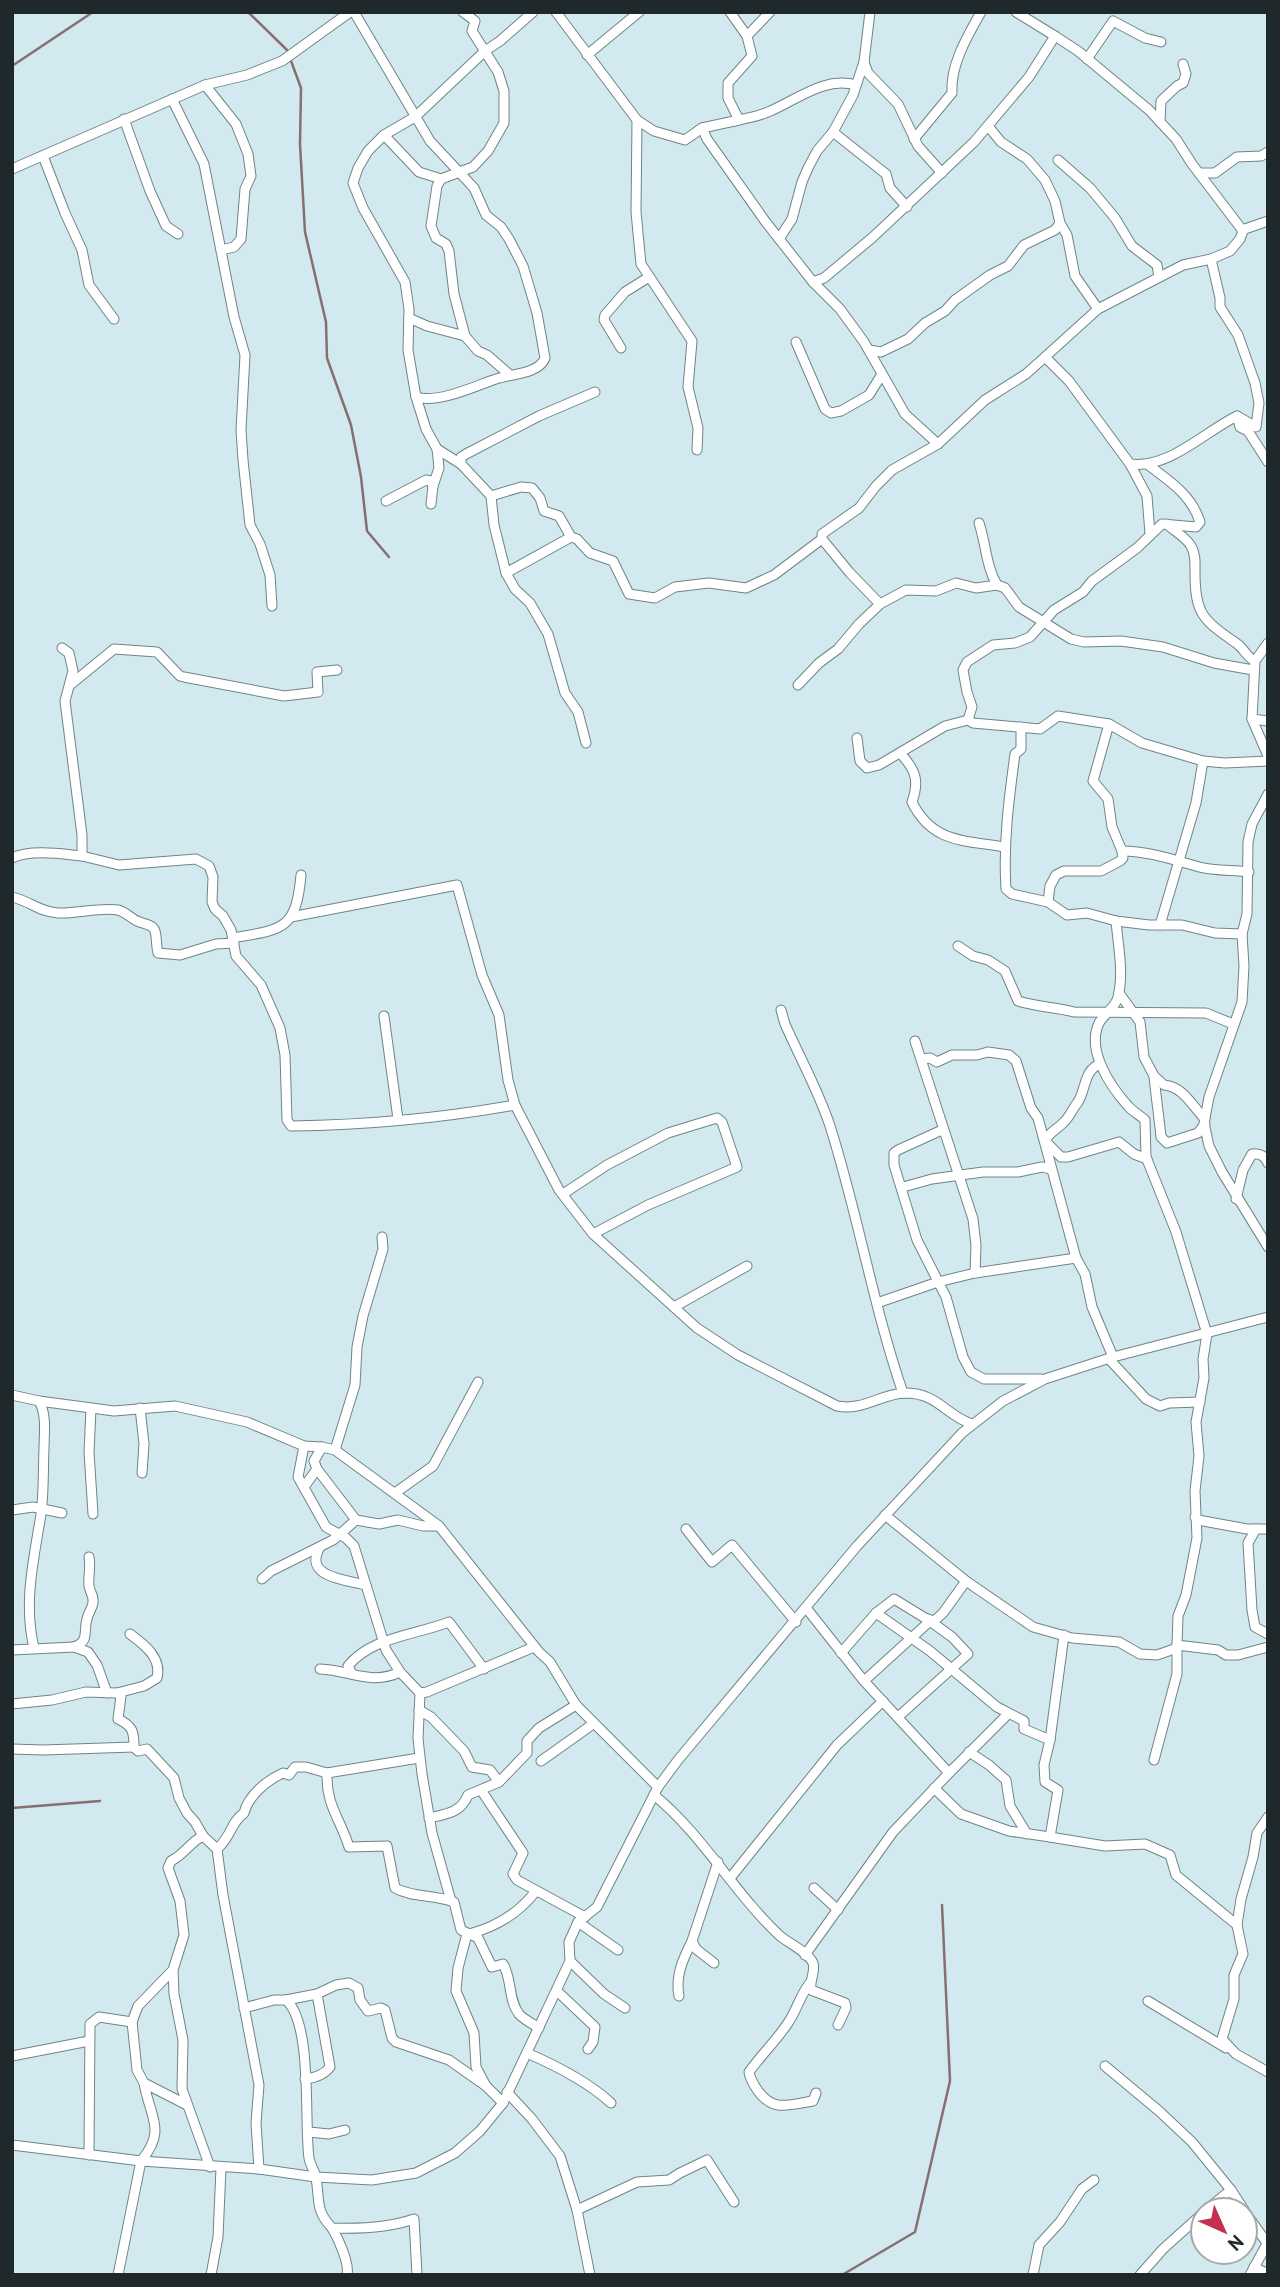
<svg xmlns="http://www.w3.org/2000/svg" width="1280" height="2287" font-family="'PT Sans',sans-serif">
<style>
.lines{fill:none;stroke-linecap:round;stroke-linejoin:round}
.stream{stroke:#896e71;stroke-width:2.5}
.minor-casing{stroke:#6e8488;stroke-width:11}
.minor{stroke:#fff;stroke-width:9}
</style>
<rect width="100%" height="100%" fill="#d2eaef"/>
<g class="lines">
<!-- stream -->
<g class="stream">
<path d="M248,12L287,50L301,88L300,144L305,232L326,322L327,358L351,425L361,477L367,531L389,557"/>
<path d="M12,66L93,12"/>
<path d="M12,1808L100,1801"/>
<path d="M842,2275L915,2232L950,2081L942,1905"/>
</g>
<!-- minor casing -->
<g class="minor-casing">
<g id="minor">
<path d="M354,12L430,141L474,188L486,215L501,227L509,239L523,266L537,313L545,358C539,374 511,374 496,379C475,386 438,404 416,397"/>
<path d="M463,12L475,21L472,31L498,72L504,91V123L488,151L473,167L441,179L437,186L431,226L436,238L446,244L449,251L454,294L465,336"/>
<path d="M556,12L637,120L654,131L685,140L702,128L739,120L728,98V83L752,56L747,36L770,12"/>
<path d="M730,12L747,36"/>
<path d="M870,12L864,62L868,73L898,104L918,146L942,173"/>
<path d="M1055,36L1078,51L1149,110L1176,139L1192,164L1243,231L1240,239L1230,251L1211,259L1183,265L1098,309"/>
<path d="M587,55L639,12"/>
<path d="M1087,59L1113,21L1145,38L1161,42"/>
<path d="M205,85L236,124L248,154L251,176L245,189L241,239L234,247L221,250"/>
<path d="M172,99L204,164L234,317L245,355L241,430L243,460L250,525L260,544L270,575L272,606"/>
<path d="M124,119L150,191L166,226L178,234"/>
<path d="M637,120L636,212L641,264L692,341L688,387L698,428L697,450"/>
<path d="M735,121C746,118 757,117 768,112C797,100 824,76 856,85"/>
<path d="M1160,122L1161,101L1177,86L1183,83L1186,74L1183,64"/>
<path d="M988,126L1001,142L1027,159L1045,180L1055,201L1060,223L1067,235L1075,276L1098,309L1045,357L1069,381L1130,464L1147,496L1150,534"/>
<path d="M702,128L707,139L765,221L813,282L840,309L864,342L905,414L938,444"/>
<path d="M833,132L886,174L890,188L907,207"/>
<path d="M384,135L419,172L441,179"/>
<path d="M914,139L952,93C950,65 968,35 981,12"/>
<path d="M43,156L65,213L82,250L89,285L114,319"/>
<path d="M1058,160L1090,188L1115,218L1132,246L1157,265L1159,277"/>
<path d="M12,169L205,85L247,75L282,61L350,12"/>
<path d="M1199,173H1215L1237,157L1261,156L1268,152"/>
<path d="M1242,230L1268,221"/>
<path d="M779,239L792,219L802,182L808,168L817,151L833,132L853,95L864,62"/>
<path d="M1211,259L1220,298V307L1238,335L1255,383L1259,403L1256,427L1237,416"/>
<path d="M813,282L824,278L873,237L974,142L1029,77L1055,36L1016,12"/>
<path d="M409,318L427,326L465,336L478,351L487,355L510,375"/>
<path d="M796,342L825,409L831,413L841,411L869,395L882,374"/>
<path d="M621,348L604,320L605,315L625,292L649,277"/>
<path d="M869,350L881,352L908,339L925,323L945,311L955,300L990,275L1008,266L1024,245L1055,230L1060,223"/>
<path d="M437,449L461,464L491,496L494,525L506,573L515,589L530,603L548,634L565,693L578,712L586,743"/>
<path d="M461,464V457L466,454L539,416L595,392"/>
<path d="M1130,464C1169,469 1204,432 1237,416L1240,427L1248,431L1268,462"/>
<path d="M491,496L521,487L532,488L540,498L544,511L559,516L571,537L577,539L590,553L613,561L629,594L655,598L675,587L709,583L746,588L774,575L822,539V534L859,508L876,486L892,470L938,444L985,400L1026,374L1045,357"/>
<path d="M386,501L426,480L431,481L433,486"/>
<path d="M431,504L433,486L439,468L437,449L426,429L416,397L408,350L409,309L405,282L363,208L353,183L358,168L368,151L384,135L415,117L485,51L500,41L533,12"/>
<path d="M979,523C986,544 986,566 997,585"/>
<path d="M1167,524C1174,531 1187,538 1191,546C1196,554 1195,564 1195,573C1195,614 1203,620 1236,643C1244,648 1246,657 1255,661"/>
<path d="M822,539L850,573L880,604"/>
<path d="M506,573L571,537"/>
<path d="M1268,643L1255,661L1252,719L1268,756"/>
<path d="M62,648L69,653L73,671L65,701L82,835V856L119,865L196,859L209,866L213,877L212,902L215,909L223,916L231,930L236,956L261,985L280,1028L285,1055L287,1120L291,1126C366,1125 442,1118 515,1105"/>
<path d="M70,685L114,649L157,652L180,676L184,677L284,696L318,692L317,672L337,670"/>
<path d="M798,685L819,663L838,649L859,624L880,604L906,590L936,591L956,583L976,588L997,585L1005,588L1019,607L1071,639L1084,642L1121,641L1163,647L1214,663L1253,670"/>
<path d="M1252,719L1268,721"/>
<path d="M968,720L972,707L967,692L963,670L967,662L993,645L1015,643L1030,637L1054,610L1083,592L1092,581L1137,548L1162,524L1196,527L1200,522C1191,494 1169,481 1147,464"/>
<path d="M1109,724L1093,781L1108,799L1112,827L1122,851C1148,851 1174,860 1199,867C1214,871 1233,870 1249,872"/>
<path d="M1021,727V749L1015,754C1009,798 1003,843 1006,889L1012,894L1048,902L1067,915L1087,913L1116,921L1149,925H1182L1215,933L1242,934"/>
<path d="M857,738L860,761L867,768L879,765L945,726L968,720L973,723L1040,729L1058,716L1109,724L1142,743L1203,761L1225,763L1268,761"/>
<path d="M900,753C915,769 920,780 912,802C932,843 964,840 1004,847"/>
<path d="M1268,794L1252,824L1248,842L1247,914L1242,934L1244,966L1242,1002L1209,1097L1204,1123L1209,1146L1222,1172L1268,1247"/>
<path d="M12,858C30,849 62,854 82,856"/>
<path d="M12,897C30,901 39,912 58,913C74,914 102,907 118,910C124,911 131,918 137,921C143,924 153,924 155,931C157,938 156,946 158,953L180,955L216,944L234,943"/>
<path d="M1048,902L1050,886L1056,875L1064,871H1101L1120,861L1123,858L1122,851"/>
<path d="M291,917L457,885L482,975L499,1015L508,1080L515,1105L559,1190L593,1234L697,1328L738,1355L837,1406C864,1411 880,1394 905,1393C938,1393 945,1415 972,1424"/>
<path d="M1116,921C1118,945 1124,973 1118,997C1116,1007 1104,1014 1099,1023C1086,1050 1110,1086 1128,1106C1133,1112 1140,1115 1145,1120L1146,1157L1176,1232L1207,1334L1203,1359L1204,1378L1196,1422L1199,1456L1195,1491L1197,1538L1186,1595L1178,1616L1177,1645L1218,1650L1226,1655H1238L1268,1647"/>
<path d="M1160,925L1196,803L1203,761"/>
<path d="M233,938C282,929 296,931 301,875"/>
<path d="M958,946L973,956L988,960L1005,971L1018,1001C1037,1007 1055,1007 1074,1012L1206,1013L1233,1024"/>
<path d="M1119,993L1140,1022L1144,1057L1154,1076L1164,1085C1184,1087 1192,1106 1205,1119"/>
<path d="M781,1010L785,1024C800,1058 819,1092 830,1126C858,1214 873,1306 903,1393"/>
<path d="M384,1016L398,1119"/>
<path d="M915,1041L973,1219L976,1245L975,1273"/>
<path d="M922,1059L930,1058L937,1062L952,1055H977L988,1052L1009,1055L1016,1061L1031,1108L1038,1118L1076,1258L1085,1274L1092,1307L1113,1357"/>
<path d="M1100,1064C1084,1070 1086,1089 1078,1102C1073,1108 1070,1116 1065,1121C1058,1129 1049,1132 1045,1141L1061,1157H1068L1119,1142L1134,1154L1147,1159"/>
<path d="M1154,1076C1156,1097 1159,1117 1161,1137L1167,1143L1198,1133L1205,1124"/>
<path d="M942,1130L898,1150L894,1153V1165L917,1240L946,1297L963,1357L971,1372L984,1379H1041"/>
<path d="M903,1187L932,1179L983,1172H1018L1042,1167L1051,1169"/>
<path d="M563,1194L607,1165L668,1133L717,1118L722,1122L737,1167L648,1205L593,1234"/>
<path d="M1236,1199L1243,1170L1252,1154C1260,1153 1265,1156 1268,1163"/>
<path d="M877,1303L938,1282L975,1273L1076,1258"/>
<path d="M674,1307L747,1266"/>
<path d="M1109,1359L1146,1399L1160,1406L1169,1403L1200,1402"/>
<path d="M12,1395L39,1401C47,1415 44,1433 44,1449C43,1470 44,1492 41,1514C34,1559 23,1602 34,1648"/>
<path d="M39,1401L114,1411L175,1406L247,1422L304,1446L322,1447L335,1450L439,1526L539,1652L550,1662L576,1705L658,1787"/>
<path d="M140,1408L144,1444L142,1473"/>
<path d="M91,1409L89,1452L93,1514"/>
<path d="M304,1446L298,1477L326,1527L346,1538L354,1546L386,1650L400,1672L420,1693L418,1739L422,1774L432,1833L451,1901L454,1902L461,1930L478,1938L492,1967L503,1964C512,1978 508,2000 519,2014C523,2019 533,2024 539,2028"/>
<path d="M322,1447L314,1461L317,1469L356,1520L379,1524L398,1520L423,1526H439"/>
<path d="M335,1450L355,1385L357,1347L363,1316L383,1249L382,1237"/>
<path d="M304,1487L317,1469"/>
<path d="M395,1493L433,1466L478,1382"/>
<path d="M12,1510L33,1507L62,1513"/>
<path d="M885,1515L966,1581L1033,1627L1072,1638L1119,1642L1140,1654L1157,1655L1177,1648"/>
<path d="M1195,1517L1198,1520L1247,1529H1268"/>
<path d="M686,1529L712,1562L732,1545L796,1622"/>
<path d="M1256,1529L1248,1543L1252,1610L1255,1627L1268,1634"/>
<path d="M320,1547C302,1578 348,1580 366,1585"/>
<path d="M262,1579L271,1571L333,1540L356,1520"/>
<path d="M876,1613L930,1651L997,1707L1024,1721V1729L1050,1740L1044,1765L1045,1782L1058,1790L1050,1837L1105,1846L1145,1844L1170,1855L1176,1875L1237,1925"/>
<path d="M74,1647C90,1641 83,1632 87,1619C88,1613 92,1609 93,1603C94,1595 90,1593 89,1586C88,1576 91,1567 89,1557"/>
<path d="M12,1650L74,1647L88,1652L97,1665L107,1693"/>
<path d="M841,1653L876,1613L894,1599L925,1618L934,1621L943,1613L966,1581"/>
<path d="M320,1669C350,1670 371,1686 400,1672"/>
<path d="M352,1674L348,1666C371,1637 416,1635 449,1622L484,1669"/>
<path d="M864,1681L930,1621L952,1637L968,1654L898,1717"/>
<path d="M117,1693L121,1696L118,1719C133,1726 134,1732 134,1747L138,1751L147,1749L174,1778L179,1798L187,1813L195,1822L203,1836L217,1849L223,1895L259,2085L256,2123L259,2169"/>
<path d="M420,1693L427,1692L534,1647"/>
<path d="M12,1704L52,1700L86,1692L117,1693L144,1686L157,1678C162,1658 145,1645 130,1634"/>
<path d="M419,1710L431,1717L464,1751L472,1767L490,1770L499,1782"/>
<path d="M1050,1740L1064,1635"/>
<path d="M12,1749L43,1750L134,1747"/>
<path d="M969,1752L989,1765L1006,1780L1010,1806L1027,1834"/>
<path d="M1154,1760L1177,1674V1645"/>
<path d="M541,1761L593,1724"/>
<path d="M327,1773C326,1806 340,1818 349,1847L387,1846L395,1888C411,1897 433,1895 451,1901"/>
<path d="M949,1773L1008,1714"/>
<path d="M934,1788L961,1814L1009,1831L1050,1837"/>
<path d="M481,1790L523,1853L513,1874L517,1880L585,1917"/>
<path d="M654,1795C703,1835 734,1893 780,1936C790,1944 808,1952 813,1963C816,1971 809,1981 811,1990L845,2003L846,2008L838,2025"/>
<path d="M1268,1817L1257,1833L1253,1857L1241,1899L1237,1925L1243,1954L1234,1975V1999L1222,2039L1236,2054L1268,2072"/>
<path d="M429,1818C446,1814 461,1813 468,1795L499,1782L527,1753V1741L539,1728L576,1705"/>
<path d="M203,1836C190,1842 185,1854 171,1861L168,1868L180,1901L184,1935L173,1970L174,1994L183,2040L182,2089L210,2167"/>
<path d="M217,1849C232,1836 230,1823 244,1813C248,1796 267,1780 283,1773L289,1775L295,1767H306L327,1773L419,1758"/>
<path d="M731,1877L837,1745L883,1701"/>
<path d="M814,1888L838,1910"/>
<path d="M578,1922L618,1950"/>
<path d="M467,1934L458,1968L456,1991L474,2033L476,2067L486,2086L503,2103"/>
<path d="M469,1934C496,1927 519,1913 536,1891"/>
<path d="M805,1955L893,1832L949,1773L864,1681L807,1609"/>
<path d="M570,1961L604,1994L625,2008"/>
<path d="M714,1963L696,1949L692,1941L718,1862"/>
<path d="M173,1970L138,2006L132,2022L137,2070L144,2083L187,2105"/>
<path d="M810,1983C800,1995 797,2010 788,2023C776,2041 761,2055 749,2072C750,2079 753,2083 756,2088C772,2113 788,2105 813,2101L816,2093"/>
<path d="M557,1991L595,2027L593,2042L588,2049"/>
<path d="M679,1996C675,1976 683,1959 692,1941"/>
<path d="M286,2000L317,1994L336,1985L349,1983L358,1988L360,2000L368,2011L381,2008L385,2010L392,2038L396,2042L449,2060L486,2086"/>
<path d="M1148,2001L1226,2048"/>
<path d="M244,2008L274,2000H286C313,2023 304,2123 309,2158C310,2165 315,2171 316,2178C320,2201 315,2210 332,2228C359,2229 388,2228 414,2219L417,2275"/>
<path d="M527,2053C557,2066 587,2081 611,2103"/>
<path d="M12,2056L89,2041"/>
<path d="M1105,2066L1159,2111L1192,2142L1231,2190L1206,2210"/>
<path d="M305,2079C316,2078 324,2075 330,2067L317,1994"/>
<path d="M507,2092L532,2119L560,2156L577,2210L590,2275"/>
<path d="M309,2132L329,2134L345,2130"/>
<path d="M12,2145L141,2161L259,2169L316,2177L372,2180L416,2173L455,2153L480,2131L503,2103L570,1961L569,1942L578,1922L597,1907L658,1787L678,1760L857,1546L962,1433L1003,1401L1045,1379L1113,1357L1268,1317"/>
<path d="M89,2155L90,2024L99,2017L132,2022"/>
<path d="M1231,2190L1244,2210"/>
<path d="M577,2210L637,2182L669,2180L680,2173L707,2160L734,2202"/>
<path d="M1245,2212L1267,2243"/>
<path d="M332,2228C338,2238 350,2264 347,2275"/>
<path d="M1254,2267L1268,2274"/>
<path d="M118,2275L141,2161C167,2130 150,2118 144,2083"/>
<path d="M211,2275L218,2237L221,2168"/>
<path d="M1033,2275L1039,2245L1060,2222L1082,2189L1094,2180"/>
<path d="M1140,2275L1163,2249L1203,2213"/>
<path d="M1250,2275L1268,2242"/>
</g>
</g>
<!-- minor -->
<use href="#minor" class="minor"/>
</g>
<!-- border -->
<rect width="1280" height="2287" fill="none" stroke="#1f282a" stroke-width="28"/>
<!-- north arrow -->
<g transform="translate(1224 2231) rotate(135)"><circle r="33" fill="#ffffff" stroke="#a5a9aa" stroke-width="2"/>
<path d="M0-5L12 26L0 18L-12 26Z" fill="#c23250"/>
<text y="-10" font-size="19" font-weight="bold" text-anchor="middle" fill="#1f282a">N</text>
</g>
</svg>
